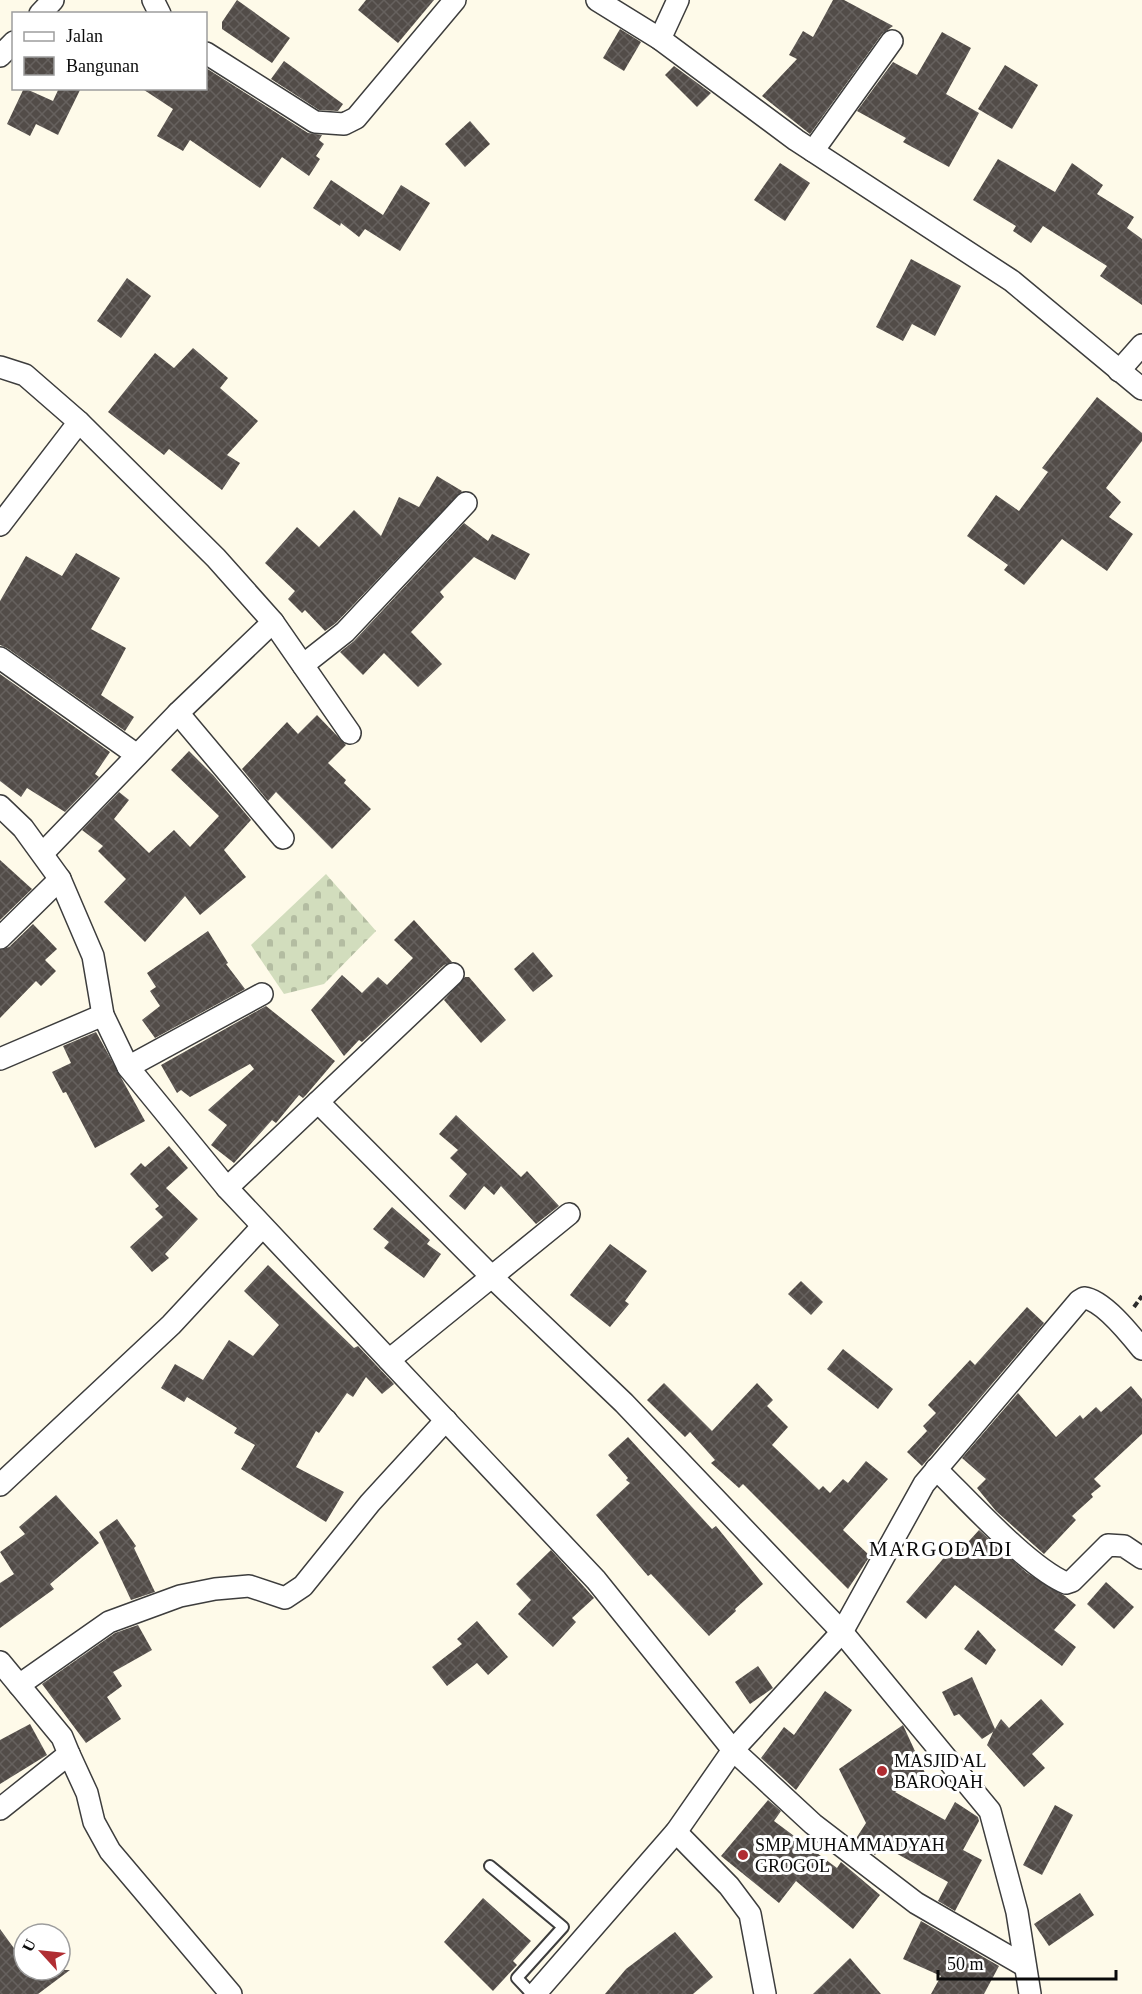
<svg xmlns="http://www.w3.org/2000/svg" width="1142" height="1994" font-family="Georgia,serif">
<style>
.cemetery{fill:url(#cemetery-stones)}
.building{fill:url(#building-cross-hatch)}
.lines{fill:none;stroke-linecap:round;stroke-linejoin:round}
.service-casing{stroke:#3d3d3d;stroke-width:14}
.minor-casing{stroke:#3d3d3d;stroke-width:24}
.path{stroke:#2c2c2c;stroke-width:4;stroke-dasharray:6 3;stroke-linecap:butt}
.service{stroke:#fff;stroke-width:10}
.minor{stroke:#fff;stroke-width:21}
.poi-dot{fill:#b02d32;stroke:#fff;stroke-width:2}
.labels{text-anchor:middle;dominant-baseline:central;stroke-width:6;stroke-linejoin:round;paint-order:stroke}
.poi-label{font-size:18px;fill:#0a0a0a;stroke:#fff;text-anchor:start}
.quarter-label{font-size:21px;letter-spacing:1.5px;fill:#0a0a0a;stroke:#fff}
</style>
<defs>
<pattern id="cemetery-stones" width="16" height="16" patternUnits="userSpaceOnUse" patternTransform="scale(1.5)"><rect width="16" height="16" fill="#d2ddbd"/><path d="M2 7V4a2 2 0 0 1 4 0v3zM10 15v-3a2 2 0 0 1 4 0v3z" fill="#b3bca1"/></pattern>
<pattern id="building-cross-hatch" width="8" height="8" patternUnits="userSpaceOnUse" patternTransform="scale(1.5)"><rect width="8" height="8" fill="#524c48"/><path d="M0 0l8 8M0 8l8-8" fill="none" stroke="#66615e"/></pattern>
</defs>
<rect width="100%" height="100%" fill="#fefae9"/>
<!-- cemetery -->
<path class="cemetery" d="M326,874L376,931L324,984L284,994L251,945Z"/>
<!-- building -->
<g class="building">
<path d="M237,0L290,38L272,63L222,29V22Z"/>
<path d="M366,0H434L398,43L358,10Z"/>
<path d="M833,0H844L893,26L882,34L810,134L762,96L797,59L789,55L803,31L813,37Z"/>
<path d="M620,29L641,42L624,71L603,58Z"/>
<path d="M942,32L971,48L946,94L979,113L949,167L903,142L906,138L857,111L893,62L917,75Z"/>
<path d="M284,61L343,104L338,111L319,110L271,79Z"/>
<path d="M1005,65L1038,85L1012,129L978,109Z"/>
<path d="M674,66L711,93L697,107L665,75Z"/>
<path d="M206,68L308,133L322,135L319,140L324,144L316,156L320,159L309,176L282,157L260,188L190,140L183,151L157,136L173,109L141,88H206Z"/>
<path d="M24,88L53,101L59,88H81L58,135L36,124L30,136L7,124Z"/>
<path d="M470,121L490,144L465,167L445,144Z"/>
<path d="M998,159L1055,192L1072,163L1103,185L1097,194L1134,217L1127,228L1142,239V305L1100,276L1107,266L1043,226L1031,243L1013,231L1016,226L973,200Z"/>
<path d="M780,163L810,183L785,221L754,200Z"/>
<path d="M331,180L383,215L401,185L430,203L400,251L365,229L359,237L341,223L340,226L313,208Z"/>
<path d="M911,259L961,286L935,336L912,324L903,341L876,327Z"/>
<path d="M127,278L151,296L121,338L97,321Z"/>
<path d="M193,348L228,378L220,388L258,421L227,455L240,463L222,490L169,449L164,455L108,412L155,353L174,368Z"/>
<path d="M1097,397L1142,433V441L1106,488L1121,502L1109,517L1133,534L1107,571L1062,539L1024,585L1004,570L1008,565L967,536L996,495L1019,511L1048,472L1042,468Z"/>
<path d="M437,476L462,491L336,623L325,631L305,610L302,613L288,599L295,591L265,563L297,527L319,547L354,510L381,536L399,497L419,507Z"/>
<path d="M464,523L488,541L492,534L530,554L515,580L474,557L440,592L444,597L411,632L442,664L418,687L384,653L363,675L340,652L354,641Z"/>
<path d="M76,553L120,578L91,629L126,648L101,695L134,717L125,731L7,648L0,645V601L26,556L62,576Z"/>
<path d="M0,674L110,752L95,774L99,777L65,812L27,788L21,797L0,781Z"/>
<path d="M317,715L346,745L328,763L346,780L344,783L371,809L332,849L276,792L268,801L242,769L287,722L298,734Z"/>
<path d="M189,751L213,775L251,820L224,850L246,877L200,915L185,896L145,942L104,902L126,879L98,851L103,846L82,830L119,792L129,800L114,819L149,853L174,830L190,847L219,816L171,770Z"/>
<path d="M0,860L32,889L0,920Z"/>
<path d="M414,920L452,962L444,965L362,1042L359,1040L344,1056L311,1010L342,975L362,993L378,977L387,985L413,958L394,940Z"/>
<path d="M33,924L57,949L45,960L56,971L41,986L36,981L0,1018V950L9,947Z"/>
<path d="M208,931L228,963L226,964L245,989L155,1038L142,1020L160,1006L150,991L156,987L147,973Z"/>
<path d="M533,952L553,976L533,992L514,969Z"/>
<path d="M465,977H469L506,1020L481,1043L444,1000Z"/>
<path d="M266,1006L335,1061L306,1095L303,1098L299,1095L276,1123L272,1120L234,1163L211,1145L227,1125L208,1110L254,1069L250,1064L190,1097L181,1090L177,1093L161,1065Z"/>
<path d="M96,1032L145,1121L95,1148L66,1092L63,1093L52,1072L71,1063L63,1046Z"/>
<path d="M456,1115L521,1177L527,1171L559,1206L536,1224L501,1186L494,1195L484,1186L465,1210L449,1196L467,1174L450,1158L458,1150L439,1134Z"/>
<path d="M169,1146L188,1168L166,1188L198,1219L165,1254L169,1258L152,1272L130,1247L163,1217L155,1209L159,1206L130,1174L141,1163L145,1167Z"/>
<path d="M392,1207L430,1240L427,1244L441,1254L424,1278L384,1248L389,1242L373,1229Z"/>
<path d="M610,1244L647,1271L625,1301L629,1304L610,1327L570,1295Z"/>
<path d="M268,1265L354,1348L358,1346L394,1384L382,1394L366,1377L353,1397L347,1393L319,1433L316,1431L296,1467L344,1492L326,1522L241,1469L255,1445L234,1433L237,1428L187,1397L184,1402L161,1388L175,1364L203,1380L229,1340L253,1356L279,1325L244,1291Z"/>
<path d="M801,1281L823,1302L811,1315L788,1294Z"/>
<path d="M1027,1307L1044,1323L922,1466L907,1452L927,1431L923,1426L936,1413L928,1405L970,1360L975,1365Z"/>
<path d="M843,1349L893,1389L878,1409L827,1369Z"/>
<path d="M664,1383L712,1431L757,1383L773,1400L767,1406L788,1427L772,1445L819,1490L823,1486L830,1493L843,1479L848,1483L866,1461L888,1479L843,1530L870,1556L848,1589L743,1484L739,1488L711,1463L715,1460L690,1432L685,1437L647,1400Z"/>
<path d="M1131,1386L1142,1399V1434L1094,1479L1101,1486L1091,1494L1093,1497L1072,1516L1076,1520L1044,1554L996,1511L977,1488L986,1479L962,1458L1018,1393L1056,1437L1080,1415L1083,1419L1096,1407L1101,1412Z"/>
<path d="M628,1437L712,1529L716,1526L763,1584L735,1609L736,1611L709,1636L651,1574L648,1576L596,1515L630,1483L626,1480L628,1478L608,1455Z"/>
<path d="M56,1495L99,1543L50,1584L54,1589L0,1628V1583L14,1574L0,1552L25,1534L19,1527Z"/>
<path d="M117,1519L136,1546L134,1548L155,1592L131,1600L99,1532Z"/>
<path d="M979,1530L1027,1573L1065,1596L1076,1605L1054,1630L1076,1647L1062,1666L955,1585L926,1619L906,1602L954,1546L960,1551Z"/>
<path d="M551,1550L594,1598L572,1618L576,1622L553,1647L518,1614L531,1600L516,1584Z"/>
<path d="M1106,1582L1134,1607L1114,1629L1087,1604Z"/>
<path d="M477,1621L508,1657L488,1675L477,1663L447,1686L432,1667L462,1644L457,1639Z"/>
<path d="M138,1625L152,1650L113,1672L122,1686L107,1697L121,1719L86,1743L42,1684L115,1633Z"/>
<path d="M978,1630L996,1650L986,1665L964,1649Z"/>
<path d="M758,1666L773,1688L750,1704L735,1682Z"/>
<path d="M972,1677L995,1729L1001,1719L1009,1728L1041,1699L1064,1724L1032,1754L1045,1768L1024,1787L987,1745L993,1732L982,1739L959,1714L954,1716L942,1692Z"/>
<path d="M825,1691L852,1710L796,1790L761,1758L784,1727L794,1735Z"/>
<path d="M30,1724L47,1755L0,1784V1740Z"/>
<path d="M903,1725L925,1773L895,1792L945,1820L955,1802L978,1817L979,1821L963,1850L982,1860L955,1911L938,1901L948,1882L883,1846L875,1855L855,1840L866,1823L839,1769Z"/>
<path d="M768,1800L781,1811L774,1821L837,1868L841,1862L880,1895L853,1929L796,1881L779,1903L721,1856Z"/>
<path d="M1055,1805L1073,1815L1042,1875L1023,1865Z"/>
<path d="M1080,1893L1094,1915L1049,1946L1034,1924Z"/>
<path d="M483,1898L531,1941L513,1961L517,1965L493,1991L444,1942Z"/>
<path d="M921,1921L999,1966L984,1994H931L941,1976L903,1959Z"/>
<path d="M0,1929L24,1962V1970H70L38,1994H0Z"/>
<path d="M675,1932L713,1977L693,1994H605L626,1969Z"/>
<path d="M850,1958L881,1994H813Z"/>
</g>
<g class="lines">
<!-- service casing -->
<g class="service-casing">
<path id="service" d="M490,1866L563,1927L517,1978L532,1994"/>
</g>
<!-- minor casing -->
<g class="minor-casing">
<g id="minor">
<path d="M153,0L160,14"/>
<path d="M597,0L660,39L796,140L1012,281L1142,389"/>
<path d="M40,14L53,0"/>
<path d="M660,39L678,0"/>
<path d="M206,53L315,122L344,124L356,118L455,0"/>
<path d="M0,56L14,42"/>
<path d="M813,151L892,41"/>
<path d="M0,367L25,375L79,422L216,558L273,622L178,713L43,853"/>
<path d="M1119,371L1142,345"/>
<path d="M0,525L79,422"/>
<path d="M273,622L350,733"/>
<path d="M0,658L137,755"/>
<path d="M303,665L345,632L466,503"/>
<path d="M178,713L283,838"/>
<path d="M0,806L23,828L60,879L93,956L103,1015L128,1067L227,1188L596,1580L733,1750L813,1824L916,1903L1025,1966"/>
<path d="M0,938L60,879"/>
<path d="M0,1059L103,1015"/>
<path d="M128,1067L262,994"/>
<path d="M318,1102L492,1277L624,1403L842,1632L990,1811L1017,1912L1030,1994"/>
<path d="M227,1188L453,974"/>
<path d="M389,1360L569,1214"/>
<path d="M936,1469C968,1500 1028,1567 1066,1583L1072,1581L1108,1545L1124,1546L1142,1558"/>
<path d="M0,1485L171,1325L262,1227"/>
<path d="M0,1662L62,1737L69,1754L0,1809"/>
<path d="M19,1685L109,1622L180,1596L215,1589L249,1586L285,1598L303,1586L370,1503L446,1420"/>
<path d="M69,1754L87,1793L94,1822L110,1851L231,1994"/>
<path d="M676,1832L729,1886L750,1914L765,1994"/>
<path d="M535,1994L676,1832L733,1750L842,1632L924,1484L1079,1301L1084,1298C1103,1300 1130,1334 1142,1349"/>
</g>
</g>
<!-- path -->
<path class="path" d="M1134,1307L1142,1296"/>
<!-- service -->
<use href="#service" class="service"/>
<!-- minor -->
<use href="#minor" class="minor"/>
</g>
<!-- markers -->
<g class="poi-dot">
<circle cx="882" cy="1771" r="6"/>
<circle cx="743" cy="1855" r="6"/>
</g>
<g class="labels">
<!-- poi labels -->
<g class="poi-label">
<text x="894" y="1761">MASJID AL<tspan x="894" dy="21">BAROQAH</tspan></text>
<text x="755" y="1845">SMP MUHAMMADYAH<tspan x="755" dy="21">GROGOL</tspan></text>
</g>
<!-- quarter labels -->
<g class="quarter-label">
<text x="941" y="1549">MARGODADI</text>
</g>
</g>
<!-- legend -->
<rect x="12" y="12" width="195" height="78" fill="#ffffff" stroke="#9d9d9d" stroke-width="1.5"/>
<rect x="24" y="32" width="30" height="9" fill="#ffffff" stroke="#9d9d9d" stroke-width="1.5"/>
<text x="66" y="42" font-size="18" fill="#0a0a0a">Jalan</text>
<rect x="24" y="57" width="30" height="18" fill="url(#building-cross-hatch)" stroke="#9d9d9d" stroke-width="1.5"/>
<text x="66" y="72" font-size="18" fill="#0a0a0a">Bangunan</text>
<!-- north arrow -->
<g transform="translate(42 1952) rotate(297)"><circle r="28" fill="#ffffff" stroke="#9d9d9d" stroke-width="1.5"/>
<path d="M0-4.5L10 22L0 15L-10 22Z" fill="#b02d32"/>
<text y="-9" font-size="16" font-weight="bold" text-anchor="middle" fill="#0a0a0a">U</text>
</g>
<!-- scale -->
<path d="M938 1970v9h178v-9" fill="none" stroke="#0a0a0a" stroke-width="3"/>
<text x="947" y="1970" font-size="18" fill="#0a0a0a" stroke="#ffffff" stroke-width="4.5" paint-order="stroke">50 m</text>
</svg>
